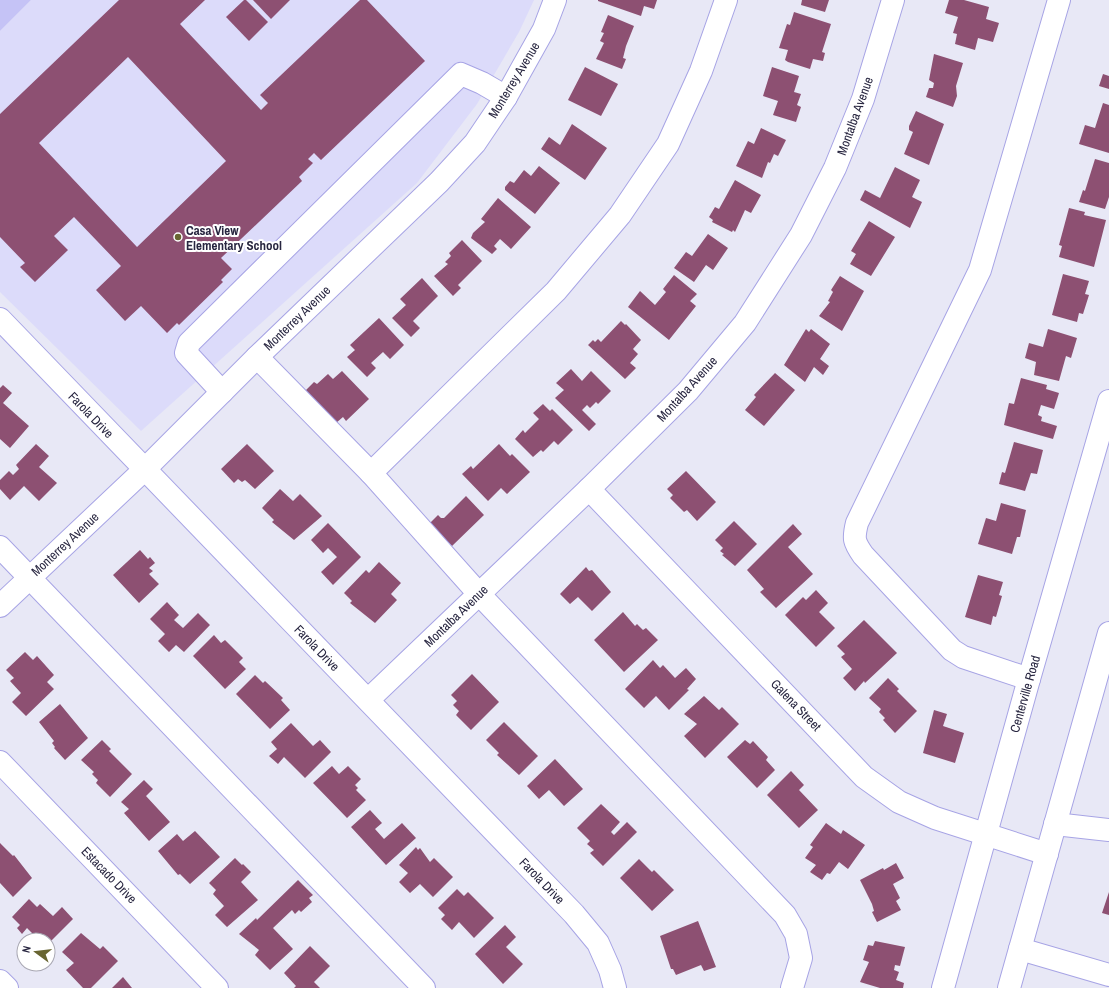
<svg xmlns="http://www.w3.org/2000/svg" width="1109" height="988" font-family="'Archivo Narrow',sans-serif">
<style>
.built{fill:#dcdbfa}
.green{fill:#c5c3f6}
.building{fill:#8d5072;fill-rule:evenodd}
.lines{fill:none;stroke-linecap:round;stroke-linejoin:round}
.minor-casing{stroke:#a7a4e5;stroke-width:24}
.minor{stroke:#fff;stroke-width:22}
.poi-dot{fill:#686532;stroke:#fff;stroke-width:1.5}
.labels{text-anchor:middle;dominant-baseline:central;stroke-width:4;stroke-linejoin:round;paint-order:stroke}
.street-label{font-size:13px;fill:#282640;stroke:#fff}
.poi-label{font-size:13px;font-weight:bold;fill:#282640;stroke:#fff;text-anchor:start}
</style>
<rect width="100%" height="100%" fill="#e8e8f6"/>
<!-- built -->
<path class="built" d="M31,0H534L519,32L477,104L417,183L141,431L0,292V31Z"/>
<!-- green -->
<path class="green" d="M0,0H31L0,31Z"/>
<!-- building -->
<g class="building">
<path d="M119,0H205L180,24L261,110L268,103L260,95L360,0H367L425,61L321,160L314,153L308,159L313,163L299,177L302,181L221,258L232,269L221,280L223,282L179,325L177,323L167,333L141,306L125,321L96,290L121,266L74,217L54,236L68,250L35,282L20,267L25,263L0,237V114ZM128,57L226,161L137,247L39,143Z"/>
<path d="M244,0H246L268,22L249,41L226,17Z"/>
<path d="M253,0H290L271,19Z"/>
<path d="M598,0H657L654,9L644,6L641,16L598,1Z"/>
<path d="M802,0H829L825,12L801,5Z"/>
<path d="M949,0H964L989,7L986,19L999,23L993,42L978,38L975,50L955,44L957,34L953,33L958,17L945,13Z"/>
<path d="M794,12L831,24L822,52L825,53L823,61L813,59L810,69L788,62L785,60L788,50L779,48L787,24L790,25Z"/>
<path d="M608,15L634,26L626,46L623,58L626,59L622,69L596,59L604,43L600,41L604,33L601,32Z"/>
<path d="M934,54L963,63L956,86L957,96L953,107L926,97L929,88H933L934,83L929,80Z"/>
<path d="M585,67L618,84L601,116L568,100Z"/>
<path d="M772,67L799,76L794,92L801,94L797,105L801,107L796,122L773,115L778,101L763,96Z"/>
<path d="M1103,74L1109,76V89L1099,86Z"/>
<path d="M1103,103L1109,105V153L1079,144L1085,125L1095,128Z"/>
<path d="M916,111L944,124L929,165L904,154L913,132L909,130V126Z"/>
<path d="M572,124L607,148L585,180L541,149L549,137L560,145Z"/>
<path d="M761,128L786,140L778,156L774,154L770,163L768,162L762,178L736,166L748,141L754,144Z"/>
<path d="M1095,159L1109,163V197L1105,209L1079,202L1083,190L1085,191Z"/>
<path d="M539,166L560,183L535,214L505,190V187L510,181L514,183L524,170L531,176Z"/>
<path d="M895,167L920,180L912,197L922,202L910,228L860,200L865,190L880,198Z"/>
<path d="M735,180L761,195L751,213L745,210L735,232L733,230L732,232L712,222L713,220L709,217L715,207L719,209Z"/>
<path d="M498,198L531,227L511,249L500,239L494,246L497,249L492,254L471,238L473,233L485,222L481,219Z"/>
<path d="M1069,208L1085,212L1084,215L1106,220L1094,267L1059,257L1062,246L1059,245Z"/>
<path d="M869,221L895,237L871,276L850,264L856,254L851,251Z"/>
<path d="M708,234L728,248L713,270L706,265L694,282L674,268L686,252L692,256Z"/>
<path d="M462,240L482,261L458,285L461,288L453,296L434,276L448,264L445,262L451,256L449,253Z"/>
<path d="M1063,274L1089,281L1085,294L1089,295L1083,314L1079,313L1077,322L1052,315Z"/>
<path d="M674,275L697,294L690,301L696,306L669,340L628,307L640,291L655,305L666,292L663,289Z"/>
<path d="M840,276L864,291L842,331L819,316L830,302L828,301L833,292L831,290Z"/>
<path d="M422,278L438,296L413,321L420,328L411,337L392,318L406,305L400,299Z"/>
<path d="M379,318L404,345L390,359L383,352L371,363L376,368L367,377L347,357L355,350L350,345Z"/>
<path d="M621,321L625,325L626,324L641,340L633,349L638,354L630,363L636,368L625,379L588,345L593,340L595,342L598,339L601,342Z"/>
<path d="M806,329L809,332L811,329L830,344L820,359L829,366L823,375L814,367L805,382L784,365Z"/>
<path d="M1048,329L1077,338L1071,358L1066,356L1059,381L1034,375L1036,362L1025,358L1029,343L1043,347Z"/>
<path d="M571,369L582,381L591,371L611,391L598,404L596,402L590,408L587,405L582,410L596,424L589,431L555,398L564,390L556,383Z"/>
<path d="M342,371L369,399L346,421L343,417L336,423L305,391L314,382L317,384L328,374L333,379Z"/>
<path d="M775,373L795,390L764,426L745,410L756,397L754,395Z"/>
<path d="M1021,378L1047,385L1046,389L1059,393L1054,409L1041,405L1038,415L1042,417L1041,421L1057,426L1053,439L1004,425L1009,403L1014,404Z"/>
<path d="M3,385L12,393L3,403L29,426L10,448L0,439V388Z"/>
<path d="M543,404L550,411L552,409L573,430L558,445L554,441L543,452L541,450L533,457L515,439L523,430L525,433L539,419L533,413Z"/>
<path d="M1014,442L1043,450L1037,474L1031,473L1025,491L999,484L1002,472L1005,473Z"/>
<path d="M36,444L49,456L39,467L57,483L39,501L24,486L10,500L0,489V480L9,471L13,475L19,469L16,465Z"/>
<path d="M247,444L274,471L255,489L245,480L242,482L238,479L234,483L221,469Z"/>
<path d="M499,444L510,456L512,454L530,472L507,494L501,488L488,501L462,474L471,466L473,469Z"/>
<path d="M686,471L716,502L697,521L687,510L684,512L670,498L673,495L667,489Z"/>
<path d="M280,489L293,501L300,494L322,516L294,540L272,522L274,520L262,508Z"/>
<path d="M466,496L484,515L452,546L430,523L438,515L441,518H444Z"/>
<path d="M1001,503L1026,510L1020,537H1017L1012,554L978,544L986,518L996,521Z"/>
<path d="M734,521L757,544L735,566L722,555L724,554L720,551L723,548L715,540Z"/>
<path d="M328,523L361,557L333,585L321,572L337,557L328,548L323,553L311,540Z"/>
<path d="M793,524L802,534L788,547L813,574L776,608L760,592L764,589L747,570Z"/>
<path d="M140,550L148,559L150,557L155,563L149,568L153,571L149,574L159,584L139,603L113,575Z"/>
<path d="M379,562L401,583L391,594L397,600L375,623L350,603L352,601L344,593L366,570L369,573Z"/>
<path d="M586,567L589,571L592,570L611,592L592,611L578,597L570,604L560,594Z"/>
<path d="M978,575L1003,582L999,595L1002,596L996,617L993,616L991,625L965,617Z"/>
<path d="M816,590L828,603L819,612L835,628L816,647L785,615L803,597L806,600Z"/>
<path d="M167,602L179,615L174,620L183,628L198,613L210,625L184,652L176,645L169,652L158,641L165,634L150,619Z"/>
<path d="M623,612L635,626L637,624L643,630L646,628L658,640L624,672L594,640Z"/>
<path d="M864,620L897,653L865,683L864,681L855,691L843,678L852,669L841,657L845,654L837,646Z"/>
<path d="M214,635L221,643L225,640L243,658L239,662L246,669L225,689L193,656Z"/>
<path d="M25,652L33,660L37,656L54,675L47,682L54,689L26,716L12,702L21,693L10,681L14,678L6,670Z"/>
<path d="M653,660L660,668L663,665L675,678L686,668L696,679L687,689L689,690L669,710L656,696L644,708L625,689Z"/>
<path d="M472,674L499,702L471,730L456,715L459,711L453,705L457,701L451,695Z"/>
<path d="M255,675L263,683L265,681L283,698L281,700L290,710L270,729L236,694Z"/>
<path d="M888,678L899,689L897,691L917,711L895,733L883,720L885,718L879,712L881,709L869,698Z"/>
<path d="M704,696L719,710L722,707L739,724L705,758L684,736L697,724L684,714Z"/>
<path d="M60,704L88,738L65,760L54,748L55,747L52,743L54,741L39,722Z"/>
<path d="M934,710L947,714L943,726L964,733L955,763L923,753Z"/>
<path d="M504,722L538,756L519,775L497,755L499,753L486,740Z"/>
<path d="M291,723L313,746L320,740L331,752L305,778L284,757L278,764L269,756L277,749L271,742Z"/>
<path d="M102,740L111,749L109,751L132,774L110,797L96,783L98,780L92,774L94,772L81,760Z"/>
<path d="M745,740L750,744L753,741L768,757L766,760L775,770L757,788L727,757Z"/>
<path d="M555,759L583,789L564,806L549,790L539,799L527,786Z"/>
<path d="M332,766L339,774L348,766L361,779L355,785L358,788L356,790L366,800L347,818L313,783Z"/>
<path d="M791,771L804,785L799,790L818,810L799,828L767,795Z"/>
<path d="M144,780L153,789L146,796L170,822L149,841L124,813L129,809L121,802Z"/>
<path d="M601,804L620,822L611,832L614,835L627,822L637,832L603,866L590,853L594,850L587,844L590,841L577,828Z"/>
<path d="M370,810L382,823L375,829L384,839L402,823L416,838L386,865L351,827Z"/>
<path d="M826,823L841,834L843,830L865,845L848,869L839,862L830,874L827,873L822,880L810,872L816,865L805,858L813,847L810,845Z"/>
<path d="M195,831L220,857L190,884L180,874L178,875L158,851L177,834L183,841Z"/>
<path d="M0,843L13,856L14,855L32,878L13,897L0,883Z"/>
<path d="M416,847L418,850L420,848L430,862L434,858L453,877L433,897L420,884L410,893L399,882L408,873L399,865Z"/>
<path d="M235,858L242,865L243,864L251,872L241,882L258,900L227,927L215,915L224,906L213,894L216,890L209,883Z"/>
<path d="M639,859L652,872L654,870L674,890L652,911L620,878Z"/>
<path d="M896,863L904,878L893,884L900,898L896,901L901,910L877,922L872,912L874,911L872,904L860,880L883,868L884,870Z"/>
<path d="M298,880L313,895L309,898L312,902L301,912L299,910L295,914L292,910L273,928L293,949L270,970L255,955L259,950L239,934L256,918L257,920Z"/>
<path d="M457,889L464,896L468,892L494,918L474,938L459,922L452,930L441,919L445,915L438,908Z"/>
<path d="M1109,892V915L1102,913Z"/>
<path d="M29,899L37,907L40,904L53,916L62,907L73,919L48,944V940H39L27,928L22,934L17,928L20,925L12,917Z"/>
<path d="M698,921L716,967L704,971L701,965L676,975L673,969H671L660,936Z"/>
<path d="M505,925L516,937L506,947L523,964L503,984L475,954Z"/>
<path d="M81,933L100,949L103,946L118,961L91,988H83L66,970L74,963L62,952Z"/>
<path d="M875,941L905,947L900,966L895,965L894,970L899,972L896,980L904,983L903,988H880L860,982L869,962L863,960L868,945L873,946Z"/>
<path d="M310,946L330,966L314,982L320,988H294L296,986L284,973Z"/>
<path d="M123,977L132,988H112Z"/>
</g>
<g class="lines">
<!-- minor casing -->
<g class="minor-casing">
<g id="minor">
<path d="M0,319L574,914L598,943L610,970L615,988"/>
<path d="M257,357L371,473L479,594L785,915L796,934L801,958L792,988"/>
<path d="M222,392L186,353L189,343L461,74L482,83L506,97"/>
<path d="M371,473L556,291L620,215L668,144L701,71L726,0"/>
<path d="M589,489L864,777L899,802L935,818L1047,854"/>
<path d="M0,547L424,988"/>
<path d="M0,606L144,470L257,357L439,182L475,143L506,97L544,29L555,0"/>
<path d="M1029,679L963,657L952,650L863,555C854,542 853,539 857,523L980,270L1059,0"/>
<path d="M368,700L589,489L688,391L745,323L801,235L835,168L863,99L893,0"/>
<path d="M0,762L217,988"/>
<path d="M1055,824L1109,830"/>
<path d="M1020,949L1109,975"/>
<path d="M0,981L7,988"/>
<path d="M943,988L1029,679L1109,401"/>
<path d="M1009,988L1109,633"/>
</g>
</g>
<!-- minor -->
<use href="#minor" class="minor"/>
</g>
<!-- markers -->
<circle class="poi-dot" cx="178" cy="237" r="4"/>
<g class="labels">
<!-- street labels -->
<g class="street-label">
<text transform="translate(514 80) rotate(-59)">Monterrey Avenue</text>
<text transform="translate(855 116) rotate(-70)">Montalba Avenue</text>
<text transform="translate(297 318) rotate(-44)">Monterrey Avenue</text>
<text transform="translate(687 389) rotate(-48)">Montalba Avenue</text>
<text transform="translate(91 415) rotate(46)">Farola Drive</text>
<text transform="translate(65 544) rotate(-43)">Monterrey Avenue</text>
<text transform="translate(456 616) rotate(-44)">Montalba Avenue</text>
<text transform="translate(317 648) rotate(46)">Farola Drive</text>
<text transform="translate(1025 694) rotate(-74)">Centerville Road</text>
<text transform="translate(796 705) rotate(46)">Galena Street</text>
<text transform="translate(109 875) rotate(46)">Estacado Drive</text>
<text transform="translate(542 881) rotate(46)">Farola Drive</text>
</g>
<!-- poi labels -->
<g class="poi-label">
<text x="186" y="230">Casa View<tspan x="186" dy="15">Elementary School</tspan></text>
</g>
</g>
<!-- north arrow -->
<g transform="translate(36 952) rotate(285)"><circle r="19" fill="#ffffff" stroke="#a9a8b3"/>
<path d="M0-3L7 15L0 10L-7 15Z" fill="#686532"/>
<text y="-6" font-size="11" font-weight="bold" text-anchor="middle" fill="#282640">N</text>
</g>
</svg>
